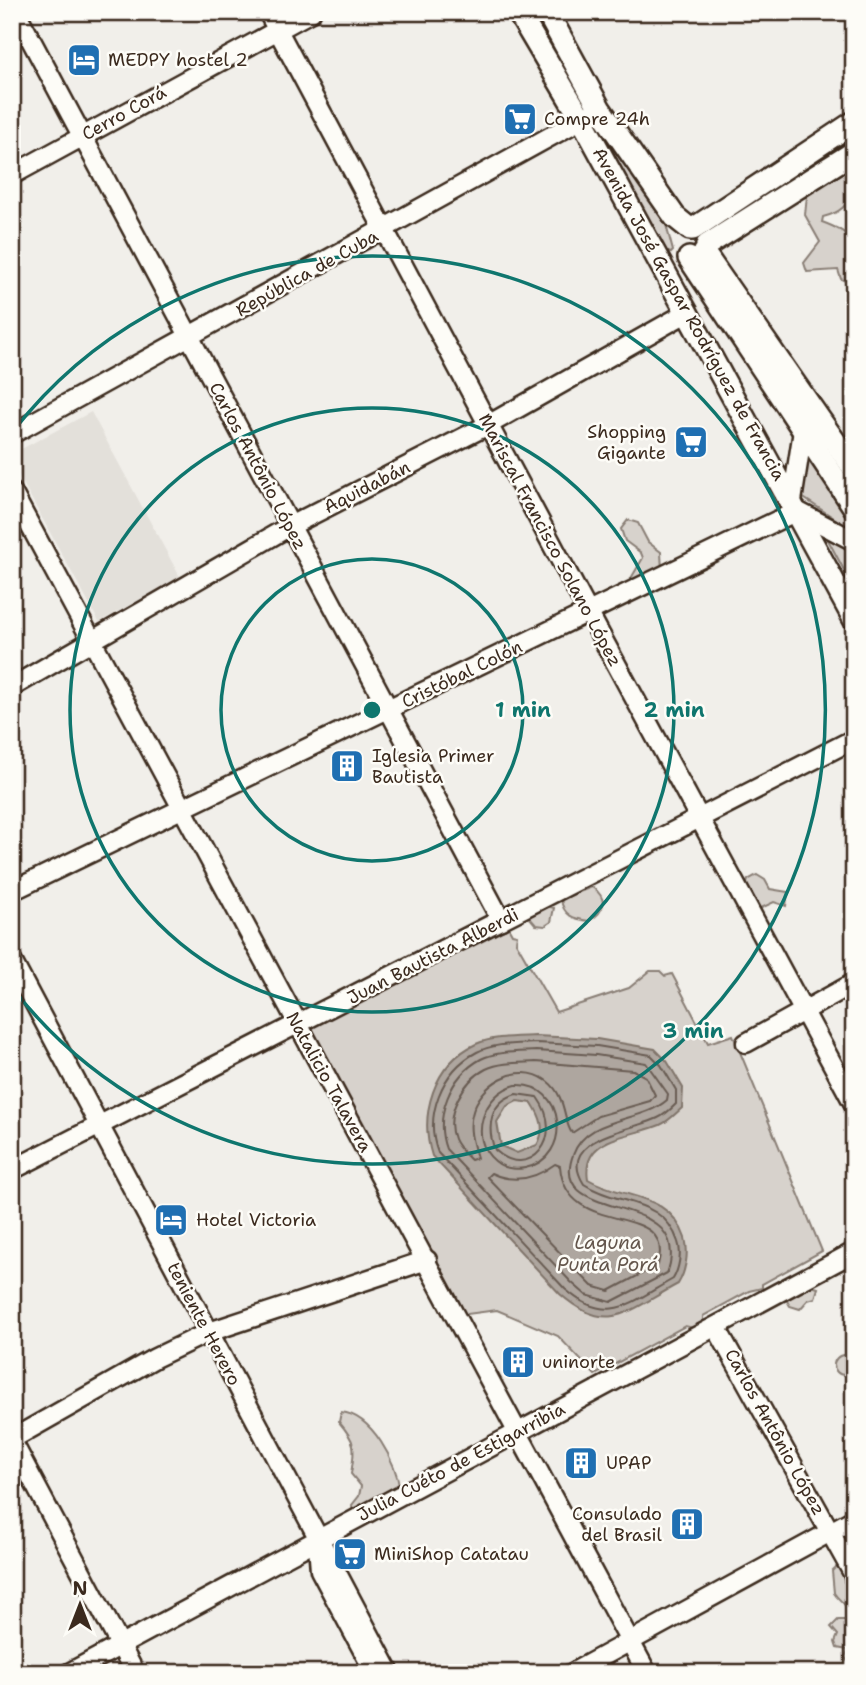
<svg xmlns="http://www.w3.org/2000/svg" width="866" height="1685" font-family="'Shantell Sans',sans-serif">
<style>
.built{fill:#e3e0da}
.green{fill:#d7d2cc;stroke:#897e75;stroke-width:2}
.water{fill:#aea69f;stroke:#80746b;stroke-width:2;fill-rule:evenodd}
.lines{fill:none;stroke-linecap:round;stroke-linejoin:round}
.shore{stroke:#695c52;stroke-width:2}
.minor-casing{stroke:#3b2a1e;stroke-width:23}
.major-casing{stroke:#3b2a1e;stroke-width:26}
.minor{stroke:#fdfcf7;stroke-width:18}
.major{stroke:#fdfcf7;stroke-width:21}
.ring{fill:none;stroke:#0f766e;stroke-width:3.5}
.labels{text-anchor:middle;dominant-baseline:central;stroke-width:5;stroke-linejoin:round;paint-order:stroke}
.poi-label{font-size:18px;fill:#3b2a1e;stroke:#fdfcf7;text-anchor:start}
.street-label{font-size:18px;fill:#3b2a1e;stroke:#fdfcf7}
.water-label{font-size:19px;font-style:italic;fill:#63554b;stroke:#fdfcf7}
.centre{fill:#0f766e;stroke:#fdfcf7;stroke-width:3.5}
.ring-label{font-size:21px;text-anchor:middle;font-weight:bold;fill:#0f766e;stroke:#fdfcf7;stroke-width:5;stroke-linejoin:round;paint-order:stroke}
</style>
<rect width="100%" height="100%" fill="#f1efea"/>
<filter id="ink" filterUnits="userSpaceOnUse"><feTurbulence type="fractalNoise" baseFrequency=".0143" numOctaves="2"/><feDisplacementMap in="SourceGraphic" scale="14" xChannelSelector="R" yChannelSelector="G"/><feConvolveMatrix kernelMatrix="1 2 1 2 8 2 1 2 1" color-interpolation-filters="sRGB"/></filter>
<g filter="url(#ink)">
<!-- built -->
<path class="built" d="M91,412L180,577L99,622L12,463V454Z"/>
<!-- green -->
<g class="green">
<path d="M854,126V191C848,205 840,213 823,217L822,222C863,237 854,245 854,285L841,279L838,270L807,272L804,263L820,242L805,215L809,176L853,155L847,140Z"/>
<path d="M603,129L665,221L673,251L671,253L665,251L600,132Z"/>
<path d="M807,455L854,523V531L802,497Z"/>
<path d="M628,520L638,523L648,542L661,552L662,571L632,586L630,580L643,558L641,553L625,541L621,529Z"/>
<path d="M827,538L854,553V589Z"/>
<path d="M757,875L765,880L770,889L788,892L786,906L774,902L757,910L744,893L748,880Z"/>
<path d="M592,887C609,899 605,911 589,921C574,919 563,916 561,899Z"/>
<path d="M544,905L554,908L551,922L545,926L536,925L529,917L530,910Z"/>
<path d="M506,923L512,934L517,935L516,942L556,1012L629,988L650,971H660L665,976L672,974L708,1043L733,1035L822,1251L762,1284V1288L749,1291L703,1316V1326L698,1329L685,1326L595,1375L558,1336L497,1310L460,1315L303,1027Z"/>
<path d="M811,1286L818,1288L815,1298L808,1300L800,1309L790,1306L787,1301L792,1290Z"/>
<circle cx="844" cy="1365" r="10"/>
<path d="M341,1412C373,1415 396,1463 400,1490L353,1515L352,1505L359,1496L361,1486L351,1474C355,1448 357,1443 339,1422Z"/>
<path d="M836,1567L842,1568L844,1582L854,1585V1672L845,1657L848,1650L837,1648L835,1642L838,1635L831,1627L838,1620H847C851,1604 840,1603 834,1593L832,1571Z"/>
</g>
<!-- water -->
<path class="water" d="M536,1036L597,1039L655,1049L667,1061L683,1088L682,1108C675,1114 668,1122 660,1125C631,1137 581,1136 588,1179C623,1200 669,1191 685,1238C689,1253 686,1271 678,1284C629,1310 609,1337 560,1294L432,1156C419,1115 433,1064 476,1044C494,1036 516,1037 536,1036ZM517,1101L532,1103C541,1117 546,1129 537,1145L517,1153L501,1146L497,1122L507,1106Z"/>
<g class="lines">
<!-- shore -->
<g class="shore">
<path d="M536,1043L597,1046L651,1055L661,1065L676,1090V1104C671,1109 665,1115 658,1118C635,1130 554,1137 584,1184C617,1206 664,1197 678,1242C682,1253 679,1269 673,1279C630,1303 608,1327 565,1289L438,1153C424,1116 441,1071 477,1052C494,1043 517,1044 536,1043Z"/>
<path d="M536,1051L596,1055L646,1063L668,1094L667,1100C640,1124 587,1115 573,1155C550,1216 654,1196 669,1241C672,1251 671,1263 667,1273L611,1302L586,1295L571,1282L446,1149C434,1116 450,1076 481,1059C497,1051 519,1052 536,1051Z"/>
<path d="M536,1062L633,1070L646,1077L655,1095L650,1101L598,1116L572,1133C563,1122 567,1096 547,1081C518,1060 479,1084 472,1115C468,1129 473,1144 477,1158L471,1160C465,1154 457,1147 454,1139C444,1114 464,1080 486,1069C501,1062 520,1063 536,1062Z"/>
<path d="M516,1085C565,1082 574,1158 525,1168C514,1170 504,1169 495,1161C467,1139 484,1092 516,1085Z"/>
<path d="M516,1094L537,1097C567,1138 529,1182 495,1150C486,1127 490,1102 516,1094Z"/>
<path d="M555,1164L560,1166C566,1242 676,1197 658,1265L609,1291L592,1286L487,1177L491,1173C514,1184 535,1179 555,1164Z"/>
</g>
<!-- minor casing -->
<g class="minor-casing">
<g id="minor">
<path d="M16,12L501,920"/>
<path d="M268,12C461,377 657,741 854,1104"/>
<path d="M12,175L311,12"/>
<path d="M12,434L591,114"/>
<path d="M12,492L647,1673"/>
<path d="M792,501L804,424"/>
<path d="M12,687L290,526L488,425L688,312"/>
<path d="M12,891L797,511L854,541"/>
<path d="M12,961L390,1673"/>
<path d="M746,1043L854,983"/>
<path d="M12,1170L854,739"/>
<path d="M716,1327L854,1575"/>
<path d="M12,1439L155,1358L209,1332L427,1260"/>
<path d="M12,1441L135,1673"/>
<path d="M318,1545L320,1570L375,1673"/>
<path d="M69,1673L854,1252"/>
<path d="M572,1673L854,1519"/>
</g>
</g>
<!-- major casing -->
<g class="major-casing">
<g id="major">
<path d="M518,12L582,120L854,619"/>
<path d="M547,12L600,109L675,217L690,229"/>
<path d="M693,229L854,122"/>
<path d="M707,245L854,152"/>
<path d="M704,253L854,469"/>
<path d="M689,258L854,507"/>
</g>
</g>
<!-- minor -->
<use href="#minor" class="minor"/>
<!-- major -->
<use href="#major" class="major"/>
</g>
</g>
<!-- distance rings -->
<g class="ring">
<circle cx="372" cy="710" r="151"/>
<circle cx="372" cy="710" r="302"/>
<path d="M14 430A454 454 0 1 1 14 990"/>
</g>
<!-- icons -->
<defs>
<g id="hotel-square" transform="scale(1.75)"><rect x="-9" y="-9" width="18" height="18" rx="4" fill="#1f6fb2" stroke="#fdfcf7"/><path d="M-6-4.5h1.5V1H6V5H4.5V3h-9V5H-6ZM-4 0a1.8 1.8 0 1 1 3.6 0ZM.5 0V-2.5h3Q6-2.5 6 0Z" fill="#fff"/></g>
<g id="supermarket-square" transform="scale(1.75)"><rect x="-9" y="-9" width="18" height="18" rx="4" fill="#1f6fb2" stroke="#fdfcf7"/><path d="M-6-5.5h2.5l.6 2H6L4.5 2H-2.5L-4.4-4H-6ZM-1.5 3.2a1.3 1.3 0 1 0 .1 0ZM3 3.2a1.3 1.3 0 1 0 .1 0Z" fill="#fff"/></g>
<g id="building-square" transform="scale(1.75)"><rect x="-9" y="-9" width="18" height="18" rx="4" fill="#1f6fb2" stroke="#fdfcf7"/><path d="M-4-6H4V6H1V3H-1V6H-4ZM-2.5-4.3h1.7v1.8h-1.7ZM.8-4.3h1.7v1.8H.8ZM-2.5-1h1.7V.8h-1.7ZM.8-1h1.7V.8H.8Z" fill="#fff"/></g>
</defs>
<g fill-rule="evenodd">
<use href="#hotel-square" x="84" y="60"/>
<use href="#supermarket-square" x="520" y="119"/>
<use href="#supermarket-square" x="691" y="442"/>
<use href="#building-square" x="347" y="766"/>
<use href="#hotel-square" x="171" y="1220"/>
<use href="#building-square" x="518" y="1362"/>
<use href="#building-square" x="581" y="1463"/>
<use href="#building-square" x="687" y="1524"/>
<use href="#supermarket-square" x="350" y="1554"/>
</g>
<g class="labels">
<!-- poi labels -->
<g class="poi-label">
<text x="108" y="60">MEDPY hostel 2</text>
<text x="544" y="119">Compre 24h</text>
<text x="666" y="432" text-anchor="end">Shopping<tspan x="666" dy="21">Gigante</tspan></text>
<text x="372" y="756">Iglesia Primer<tspan x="372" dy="21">Bautista</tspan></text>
<text x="196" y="1220">Hotel Victoria</text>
<text x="542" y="1362">uninorte</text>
<text x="606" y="1463">UPAP</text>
<text x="662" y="1514" text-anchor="end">Consulado<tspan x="662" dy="21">del Brasil</tspan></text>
<text x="374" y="1554">MiniShop Catatau</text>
</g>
<!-- street labels -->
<g class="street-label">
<text transform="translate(124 113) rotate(-29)">Cerro Corá</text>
<text transform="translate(307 273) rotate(-29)">República de Cuba</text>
<text transform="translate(689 314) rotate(61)">Avenida José Gaspar Rodríguez de Francia</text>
<text transform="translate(258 466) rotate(62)">Carlos Antônio López</text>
<text transform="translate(367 487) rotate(-27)">Aquidabán</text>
<text transform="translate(550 540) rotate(62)">Mariscal Francisco Solano López</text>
<text transform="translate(462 674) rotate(-26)">Cristóbal Colón</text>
<text transform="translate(433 956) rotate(-27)">Juan Bautista Alberdi</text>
<text transform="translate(329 1082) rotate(61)">Natalicio Talavera</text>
<text transform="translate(204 1324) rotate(62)">teniente Herero</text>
<text transform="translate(775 1432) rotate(61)">Carlos Antônio López</text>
<text transform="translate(461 1462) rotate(-28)">Julia Cuéto de Estigarribia</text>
</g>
<!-- water labels -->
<g class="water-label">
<text x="608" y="1242">Laguna<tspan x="608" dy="22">Punta Porá</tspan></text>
</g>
</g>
<circle cx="372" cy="710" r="10" class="centre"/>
<g class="ring-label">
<text x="523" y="717">1 min</text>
<text x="674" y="717">2 min</text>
<text x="693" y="1038">3 min</text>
</g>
<!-- margin -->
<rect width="866" height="1685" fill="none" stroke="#fdfcf7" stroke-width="42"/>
<rect x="21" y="21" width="824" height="1643" fill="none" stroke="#3b2a1e" stroke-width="2.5" filter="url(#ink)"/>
<!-- north arrow -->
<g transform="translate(80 1605)" stroke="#fdfcf7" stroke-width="5" paint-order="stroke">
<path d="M0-5L12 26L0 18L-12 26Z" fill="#3b2a1e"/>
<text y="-10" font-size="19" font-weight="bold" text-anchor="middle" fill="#3b2a1e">N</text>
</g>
</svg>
